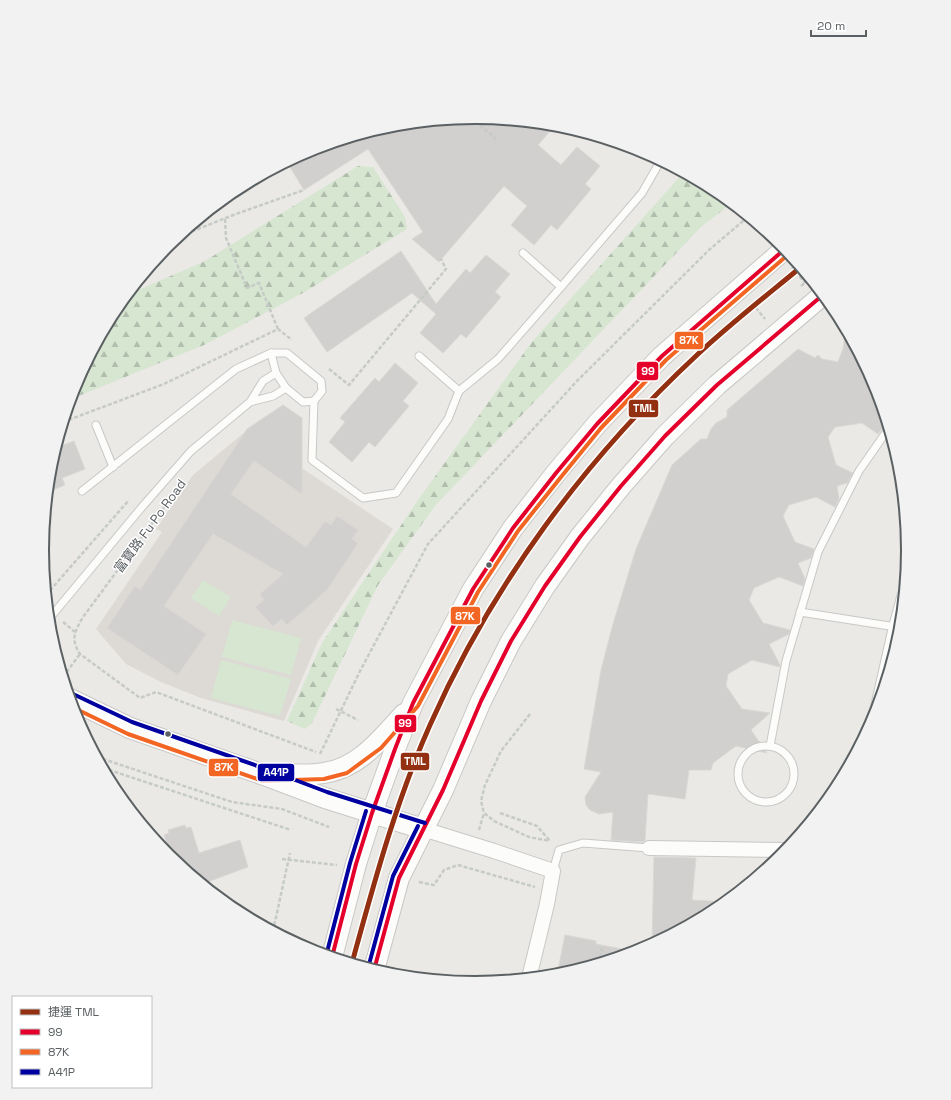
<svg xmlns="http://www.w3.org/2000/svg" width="951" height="1100" font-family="'Space Grotesk','Noto Sans TC',sans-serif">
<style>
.education{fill:#ddd9d5}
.forest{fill:url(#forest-firs)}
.pitch{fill:#d6e6d1}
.building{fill:#d1d0ce;stroke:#dad8d4}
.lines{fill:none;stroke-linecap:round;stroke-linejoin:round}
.lane-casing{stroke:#c7c8c7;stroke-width:9}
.street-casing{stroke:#c7c8c7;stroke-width:16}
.secondary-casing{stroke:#c7c8c7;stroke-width:22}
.path{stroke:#c6cbc8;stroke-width:2.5;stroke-dasharray:4 2;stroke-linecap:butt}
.lane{stroke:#fcfcfb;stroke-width:7}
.street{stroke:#fcfcfb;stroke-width:14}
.secondary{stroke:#fcfcfb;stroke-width:20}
.bus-1-casing{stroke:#fff;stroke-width:7}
.bus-2-casing{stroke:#fff;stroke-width:7}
.bus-3-casing{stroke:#fff;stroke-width:7}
.bus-1{stroke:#e4002b;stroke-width:4}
.bus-2{stroke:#f26522;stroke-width:4}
.bus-3{stroke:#0000a0;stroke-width:4}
.metro-1-casing{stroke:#fff;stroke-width:8}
.metro-1{stroke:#923011;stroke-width:5}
.bus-dot{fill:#5b6063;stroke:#fff;stroke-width:1.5}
.labels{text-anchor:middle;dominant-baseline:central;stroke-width:3;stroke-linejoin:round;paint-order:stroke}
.street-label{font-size:13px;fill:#5b6063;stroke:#fff}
.rim{fill:none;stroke:#5b6063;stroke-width:2}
.line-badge{stroke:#fff;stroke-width:1.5}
.badge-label{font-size:11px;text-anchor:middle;font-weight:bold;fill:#fff}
</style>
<defs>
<pattern id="forest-firs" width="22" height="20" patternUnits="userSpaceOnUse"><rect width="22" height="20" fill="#d6e6d1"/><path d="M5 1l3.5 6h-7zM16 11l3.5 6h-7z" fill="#b1bead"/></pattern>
</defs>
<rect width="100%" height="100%" fill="#ebe9e5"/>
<!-- education -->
<path class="education" d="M246,431L393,529L318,641L284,721L201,698L161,682L126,664L96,629L162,532L156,529L193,475Z"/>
<!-- forest -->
<g class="forest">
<path d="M358,166L373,167L405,217L407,229L303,293L204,345L71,399L75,384L115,309L127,295L205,261Z"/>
<path d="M684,172L717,190L732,203L701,227L435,506L378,585L312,723L305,729L287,721L322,643L418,500L531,343Z"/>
</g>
<!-- pitch -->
<g class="pitch">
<path d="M203,580L231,597L219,616L191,598Z"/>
<path d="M232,620L301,638L291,675L222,657Z"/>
<path d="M221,660L291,679L280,716L211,698Z"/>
</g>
<!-- building -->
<g class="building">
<path d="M476,116L556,124L538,145L561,165L577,147L600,166L585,184L591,189L557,230L551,225L534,245L511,225L527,206L504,186L439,262L412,239L423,232L368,149L304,190L287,162L310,149L391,125Z"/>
<path d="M401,251L436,304L466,269L470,273L486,255L510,274L495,292L501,297L466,338L461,334L443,353L420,333L436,314L412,293L327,352L304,318Z"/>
<path d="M846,327L876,384L883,409L880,414L885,425L878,434L862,423L835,427L828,437L836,465L853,473L847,483L837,486L839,499L835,507L816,497L789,505L783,516L795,542L814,549L811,558L798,563L805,579L803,586L779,577L754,588L749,600L763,623L790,630L789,634L769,644L780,665V667L752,660L728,674L726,686L742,709L770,713L751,730L767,753L736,746L713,763L711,770H689L685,799L648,794L645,840L643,842L611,840L613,812L599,814L590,810L586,805L585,797L601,772L584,769L601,670L613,624L636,549L672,465L701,439H707L711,429L716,423L727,417V410L798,349L815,358L818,355L822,359L838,362L843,349Z"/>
<path d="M395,363L418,383L403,401L409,406L375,447L369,442L352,462L329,442L345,422L340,418L375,378L379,382Z"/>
<path d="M283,405L302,418V494L254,461L231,494L306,547L325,521L331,525L337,516L358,530L352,539L358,543L328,589L287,625L282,619L273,626L255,607L264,600L260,594L283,574L213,534L164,606L206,634L178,675L107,628L135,586L140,590L247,429Z"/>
<path d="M74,441L85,469L62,478L65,485L48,492L50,465L56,448Z"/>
<path d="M185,825L186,828L191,827L199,853L240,840L248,867L202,884L171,858L164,835L169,833L168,830Z"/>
<path d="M654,857L696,858L692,900L726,902L716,911L652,945Z"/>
<path d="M565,935L596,941V944L637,952L557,975Z"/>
</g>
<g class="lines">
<!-- lane casing -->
<g class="lane-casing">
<g id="lane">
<path d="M523,253L561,287"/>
<path d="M419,356L459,391"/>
<path d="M276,373L286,388"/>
<path d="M314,401L312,460L363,498L396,493L448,419L459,391L498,359L561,287L642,193L661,160"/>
<path d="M96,425L113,467"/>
<path d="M82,491L236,369L271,353"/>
<path d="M800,612L896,627"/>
<path d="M49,619L142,507L191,451L250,402L263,381L276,373L271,353H287L321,381L322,391L314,401L303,402L286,388L273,396L250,402"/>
<circle cx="766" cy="774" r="28"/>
<path d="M770,746L786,661L818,552L859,471L889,428"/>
<path d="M553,871L559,850L583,843L649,848"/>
</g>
</g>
<!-- street casing -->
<g class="street-casing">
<g id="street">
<path d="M876,716L896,627L905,594"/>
<path d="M423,829L494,851L553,871L547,904L529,978"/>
<path d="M649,848L787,850"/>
</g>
</g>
<!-- secondary casing -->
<g class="secondary-casing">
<g id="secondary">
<path d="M70,699L130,728L264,775L325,798L423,829"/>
<path d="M274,774C290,774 308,776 324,773C359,768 381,739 404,714"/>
<path d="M332,957L356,864L372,813L395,749L413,703L473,589L513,528L556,473L597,424L662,356L786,248"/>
<path d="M374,970L399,878L443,790L481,701L511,641L545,586L580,537L621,486L665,436L717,385L824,294"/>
</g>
</g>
<!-- path -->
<g class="path">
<path d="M471,117L496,139"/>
<path d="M225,219L226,238L247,288L259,283L278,329"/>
<path d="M175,238L236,214L304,190"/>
<path d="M792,267L805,283"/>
<path d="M801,286L805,283"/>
<path d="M752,303L765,319"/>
<path d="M329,369L349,385L446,269L441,259"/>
<path d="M63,422L164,384L278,329L292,340"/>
<path d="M182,483L83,617C75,631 70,639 80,654L140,698L156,692L316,752"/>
<path d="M46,595L129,500"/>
<path d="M63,622L75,632"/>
<path d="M63,677L80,654"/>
<path d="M336,709L358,720"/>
<path d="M530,714L501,751L485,785L481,801L484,813L494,821L529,837L550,841"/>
<path d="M320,754L360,671L428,544L577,381L710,249L749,216"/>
<path d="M97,757L232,802L282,809L329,827"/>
<path d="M103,768L291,830"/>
<path d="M500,813L537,826L550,841"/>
<path d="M479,830L484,813"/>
<path d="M282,859L337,865"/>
<path d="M419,882L434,885L444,870L458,865L535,887"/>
<path d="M273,931L290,853"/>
<path d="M599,963L602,948"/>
</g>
<!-- lane -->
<use href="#lane" class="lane"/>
<!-- street -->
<use href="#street" class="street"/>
<!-- secondary -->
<use href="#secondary" class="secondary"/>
<!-- bus-1 casing -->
<g class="bus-1-casing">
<g id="bus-1">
<path d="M332,957L356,864L372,813L395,749L413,703L473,589L513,528L556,473L597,424L662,356L786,248"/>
<path d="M374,970L399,878L443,790L481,701L511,641L545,586L580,537L621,486L665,436L717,385L824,294"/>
</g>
</g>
<!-- bus-2 casing -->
<g class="bus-2-casing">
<path id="bus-2" d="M72,707L128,734L263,781L324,779L347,773L381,748L418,706L478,592L518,531L561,477L601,428L666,360L790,253"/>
</g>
<!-- bus-3 casing -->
<g class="bus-3-casing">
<g id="bus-3">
<path d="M73,694L132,722L266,769L327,792L425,823"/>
<path d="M326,956L350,863L366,811"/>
<path d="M368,968L393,876L418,826"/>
</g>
</g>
<!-- bus-1 -->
<use href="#bus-1" class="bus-1"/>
<!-- bus-2 -->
<use href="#bus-2" class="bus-2"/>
<!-- bus-3 -->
<use href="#bus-3" class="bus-3"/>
<!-- metro-1 casing -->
<g class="metro-1-casing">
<path id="metro-1" d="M352,963C374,883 396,801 430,725C492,585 585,459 697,355C730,324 766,296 801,267"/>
</g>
<!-- metro-1 -->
<use href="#metro-1" class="metro-1"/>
</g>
<!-- markers -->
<g class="bus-dot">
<circle cx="489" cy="565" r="3.5"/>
<circle cx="168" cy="734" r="3.5"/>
</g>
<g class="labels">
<!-- street labels -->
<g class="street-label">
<text transform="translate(150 526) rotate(-54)">富寶路 Fu Po Road</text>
</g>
</g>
<!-- crop -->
<path d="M0 0H951V1100H0ZM49 550a426 426 0 1 1 852 0a426 426 0 1 1-852 0Z" fill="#f2f2f3" fill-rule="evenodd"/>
<path class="rim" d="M49 550a426 426 0 1 1 852 0a426 426 0 1 1-852 0Z"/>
<g class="line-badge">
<rect x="674" y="331" width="30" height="19" rx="4" fill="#f26522"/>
<rect x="636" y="361" width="23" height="20" rx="4" fill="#e4002b"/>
<rect x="628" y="399" width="31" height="19" rx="4" fill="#923011"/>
<rect x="450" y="606" width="31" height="19" rx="4" fill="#f26522"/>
<rect x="394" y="714" width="23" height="19" rx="4" fill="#e4002b"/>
<rect x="400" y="752" width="30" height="19" rx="4" fill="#923011"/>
<rect x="208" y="758" width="31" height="19" rx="4" fill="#f26522"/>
<rect x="257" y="763" width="38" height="19" rx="4" fill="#0000a0"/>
</g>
<g class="badge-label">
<text x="689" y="344">87K</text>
<text x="648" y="375">99</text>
<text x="644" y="412">TML</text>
<text x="465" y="620">87K</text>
<text x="405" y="727">99</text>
<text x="415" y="765">TML</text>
<text x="224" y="771">87K</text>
<text x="276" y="776">A41P</text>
</g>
<!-- legend -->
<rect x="12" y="996" width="140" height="92" fill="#ffffff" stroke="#bdbfc1"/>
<rect x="20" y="1009" width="20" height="6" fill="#923011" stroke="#bdbfc1"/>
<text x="48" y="1016" font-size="12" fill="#5b6063">捷運 TML</text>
<rect x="20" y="1029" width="20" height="6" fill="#e4002b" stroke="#bdbfc1"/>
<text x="48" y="1036" font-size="12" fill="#5b6063">99</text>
<rect x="20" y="1049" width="20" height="6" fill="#f26522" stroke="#bdbfc1"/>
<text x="48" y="1056" font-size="12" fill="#5b6063">87K</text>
<rect x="20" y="1069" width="20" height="6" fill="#0000a0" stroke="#bdbfc1"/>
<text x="48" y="1076" font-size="12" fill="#5b6063">A41P</text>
<!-- scale -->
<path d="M811 30v6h55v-6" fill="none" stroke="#5b6063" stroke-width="2"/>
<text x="817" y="30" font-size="12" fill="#5b6063" stroke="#ffffff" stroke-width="3" paint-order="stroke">20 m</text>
</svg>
